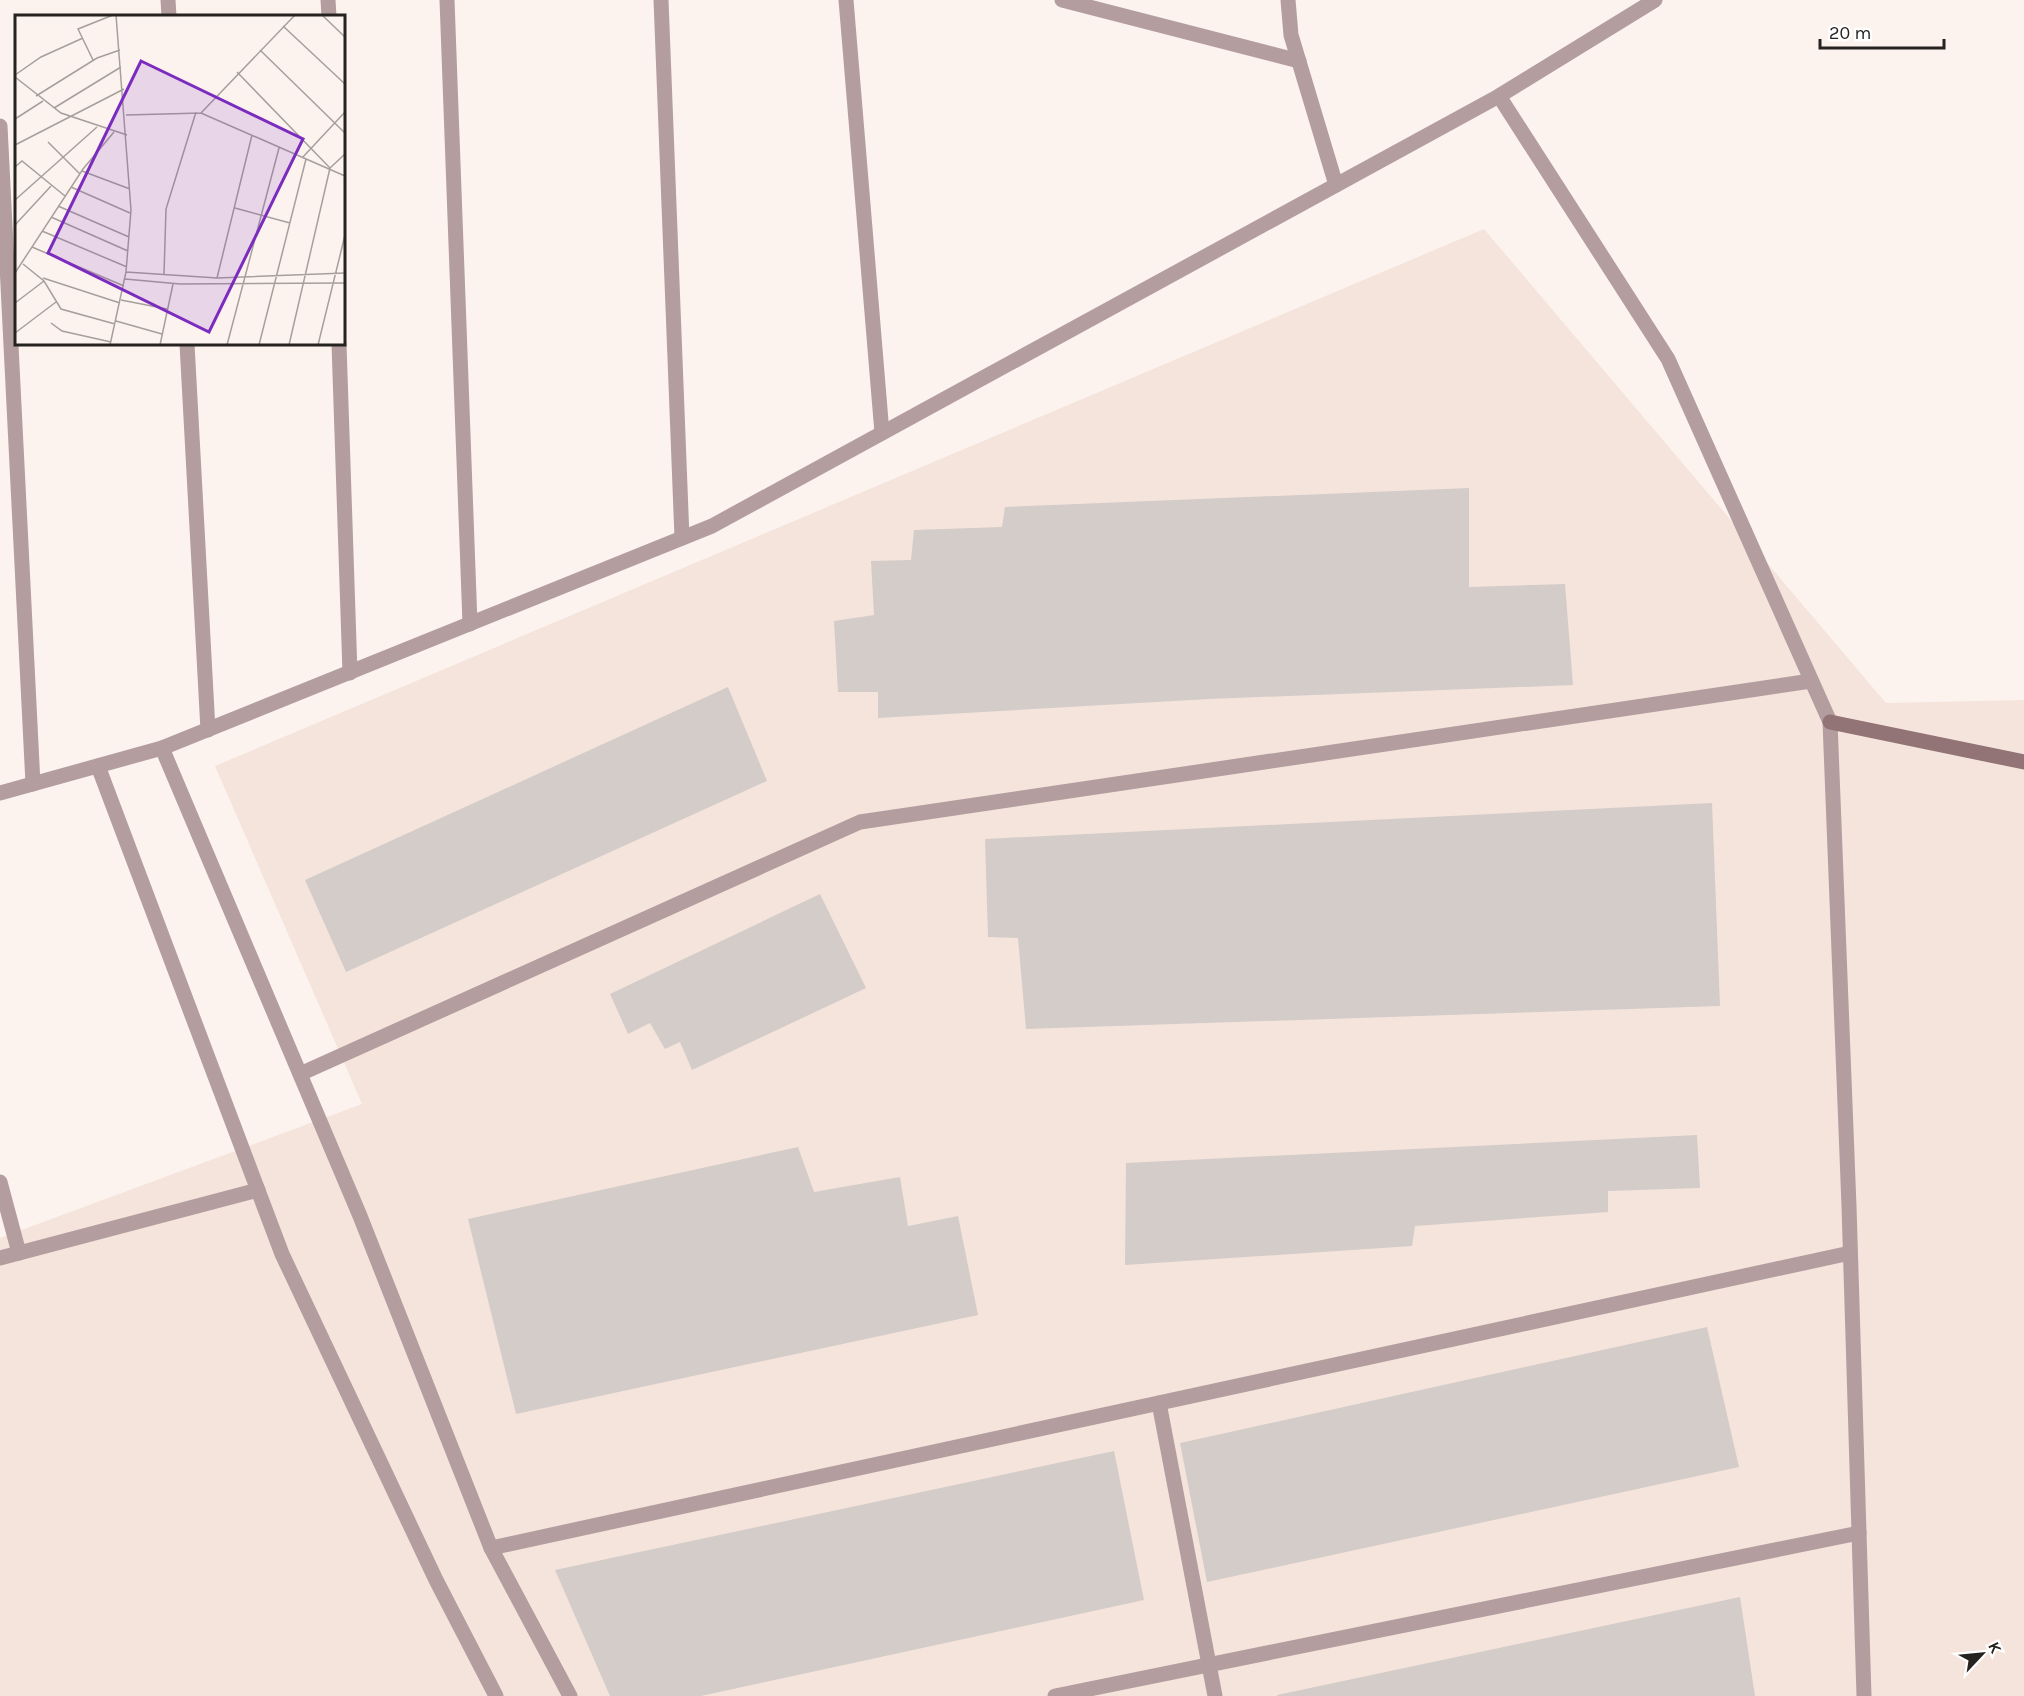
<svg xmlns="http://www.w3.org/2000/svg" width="2024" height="1696" font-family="Karla,sans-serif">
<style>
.built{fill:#f5e4dc}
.building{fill:#d4ccc8}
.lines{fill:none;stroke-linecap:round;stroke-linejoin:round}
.minor{stroke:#b39d9f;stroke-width:15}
.secondary{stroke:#927376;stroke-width:15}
.inset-road{fill:none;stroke:#a69f9c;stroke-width:1.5}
.view{fill:#7b2cbf;fill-opacity:0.15;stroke:#7b2cbf;stroke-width:3}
.inset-edge{fill:none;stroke:#252220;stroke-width:3}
</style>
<rect width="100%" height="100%" fill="#fcf3ef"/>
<!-- built -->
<path class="built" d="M1484,229L1886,703L2024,700V1696H0V1238L362,1104L215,766Z"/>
<!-- building -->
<g class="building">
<path d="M1469,488V587L1565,584L1573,685L1209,699L878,718V692H838L834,621L874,615L871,561L911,560L914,530L1002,527L1005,507Z"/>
<path d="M728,687L767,781L346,972L305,880Z"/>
<path d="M1712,803L1720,1006L1026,1029L1018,938L988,937L985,839Z"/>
<path d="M820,894L866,988L692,1070L680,1042L665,1049L650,1023L628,1034L610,994Z"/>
<path d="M1697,1135L1700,1188L1608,1191V1212L1415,1226L1412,1246L1125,1265L1126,1163Z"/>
<path d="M798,1147L814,1192L900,1177L908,1226L958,1216L978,1315L516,1414L468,1219Z"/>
<path d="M1707,1327L1739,1467L1207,1582L1180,1443Z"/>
<path d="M1114,1451L1144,1600L701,1696H610L555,1570Z"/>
<path d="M1740,1597L1755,1696H1277V1695Z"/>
</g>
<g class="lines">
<!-- minor -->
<g class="minor">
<path d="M168,0L169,16"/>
<path d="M328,0L329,16"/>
<path d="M447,0L470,624"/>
<path d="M661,0L682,538"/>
<path d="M846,0L882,433"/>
<path d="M1062,0L1299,61"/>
<path d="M1288,0L1291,35L1336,185"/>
<path d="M1499,96L1668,359L1830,722L1849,1206L1864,1696"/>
<path d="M0,126L33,784"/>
<path d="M187,344L208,730"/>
<path d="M339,344L350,673"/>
<path d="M162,748L360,1216L491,1548L570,1696"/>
<path d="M98,766L282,1254L436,1580L496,1696"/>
<path d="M0,793L162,748L712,526L1499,96L1655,0"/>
<path d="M300,1074L860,822L1811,681"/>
<path d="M0,1182L19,1253"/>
<path d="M0,1258L258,1190"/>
<path d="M1159,1403L1215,1696"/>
<path d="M491,1548L1850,1253"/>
<path d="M1055,1696L1859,1533"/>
</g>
<!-- secondary -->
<path class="secondary" d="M1830,722L2024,762"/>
</g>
<!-- overview -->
<g transform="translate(15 15)">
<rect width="330" height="330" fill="#fcf3ef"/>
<path class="inset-road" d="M307,0L330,22M268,11L330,69M245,35L330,118M78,45L63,14L98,0M222,57L315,153L330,139M0,60L26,42L68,23M0,62L46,98L112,120M21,81L82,43L105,35M39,93L106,52M186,98L280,0M111,100L186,98L330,161M0,104L28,86M33,127L65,159M0,130L109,74M287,143L330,97M0,152L7,146L50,181M67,156L115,174M56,172L115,198M0,185L82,112M43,191L114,222M220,193L275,208M36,202L113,236M0,210L36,171M27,216L112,252M17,232L109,271M8,249L29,266L46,294L100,309M111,257L202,263L330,258M0,258L68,154L99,117M149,259L151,194L181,97M28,263L105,288M202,263L237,120M110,264L165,269L330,268M106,285L152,294M0,288L29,266M101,306L147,319M36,308L47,316L96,327M0,318L41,287M95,330L111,257L116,195L101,0M145,330L158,269M212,330L264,133M244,330L291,144M274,330L315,153M303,330L330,220"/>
<path class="view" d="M126,46L288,124L194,317L33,238Z"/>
<rect width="330" height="330" class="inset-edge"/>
</g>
<!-- north arrow -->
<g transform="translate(1982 1654) rotate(64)" stroke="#ffffff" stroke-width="4.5" paint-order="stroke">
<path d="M0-4.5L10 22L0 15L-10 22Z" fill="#252220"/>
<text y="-9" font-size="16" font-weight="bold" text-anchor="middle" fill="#252220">K</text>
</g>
<!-- scale -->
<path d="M1820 39v9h124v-9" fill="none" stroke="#252220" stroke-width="3"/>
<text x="1829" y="39" font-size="18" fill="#252220" stroke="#ffffff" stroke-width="4.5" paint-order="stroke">20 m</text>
</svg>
